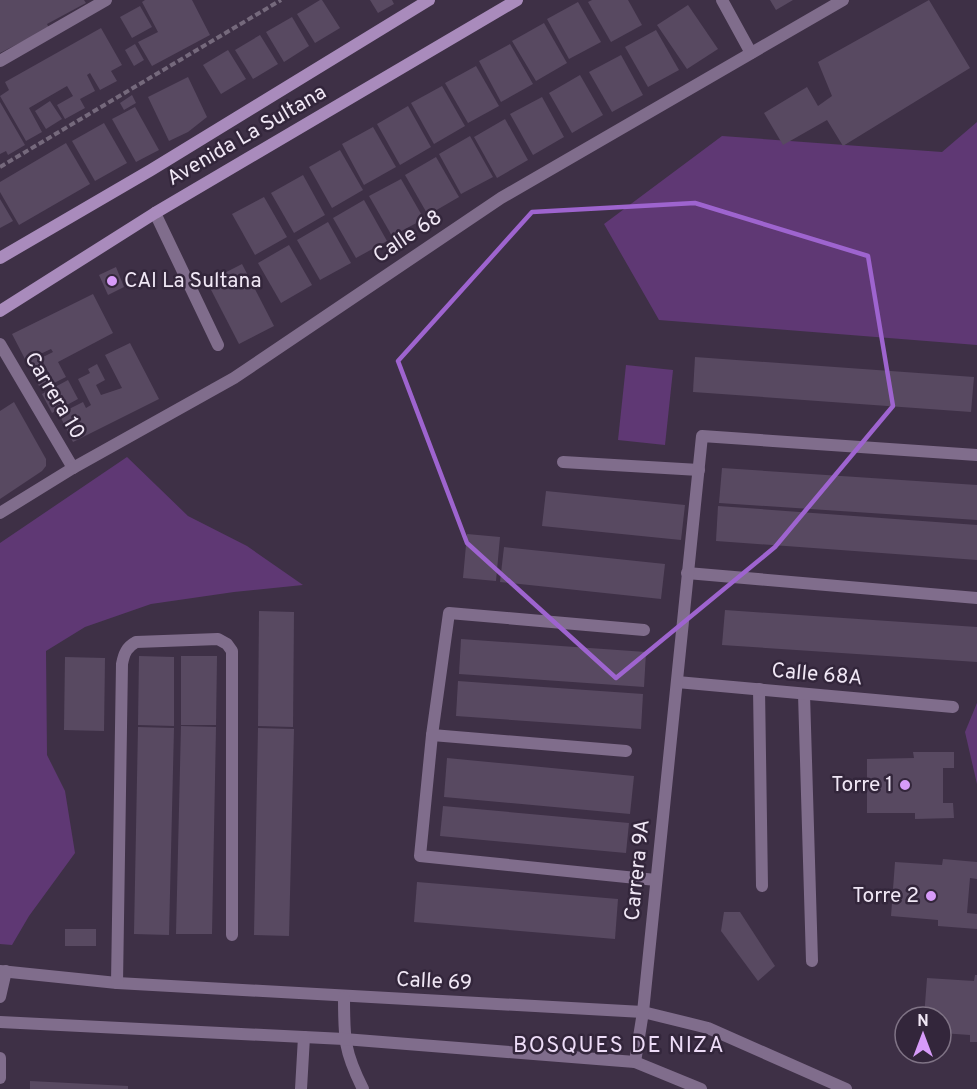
<svg xmlns="http://www.w3.org/2000/svg" width="977" height="1089" font-family="Overpass,sans-serif">
<style>
.green{fill:#5f3874}
.building{fill:#584961}
.lines{fill:none;stroke-linecap:round;stroke-linejoin:round}
.path{stroke:#75697c;stroke-width:4;stroke-dasharray:6 3;stroke-linecap:butt}
.lane{stroke:#806d8c;stroke-width:12}
.street{stroke:#806d8c;stroke-width:12}
.secondary{stroke:#a98bbc;stroke-width:12}
.marked{fill:none;stroke:#9e64cf;stroke-width:4.5;stroke-linejoin:round}
.poi-dot{fill:#d79bf9;stroke:#33263b;stroke-width:2}
.labels{text-anchor:middle;dominant-baseline:central;stroke-width:5;stroke-linejoin:round;paint-order:stroke}
.street-label{font-size:21px;fill:#f0e7f5;stroke:#33263b}
.poi-label{font-size:21px;fill:#f0e7f5;stroke:#33263b;text-anchor:end}
.neighbourhood-label{font-size:22px;letter-spacing:1.5px;fill:#eeddf8;stroke:#33263b}
</style>
<rect width="100%" height="100%" fill="#3e3046"/>
<!-- green -->
<g class="green">
<path d="M977,122V345L659,320L604,224L722,136L942,152Z"/>
<path d="M626,365L673,370L665,445L618,440Z"/>
<path d="M127,457L188,516L247,546L303,585L234,592L151,604L85,627L46,651L47,755L65,791L75,853L29,916L12,945L0,944V543Z"/>
<path d="M977,703V784L965,732Z"/>
</g>
<!-- building -->
<g class="building">
<path d="M0,0H84L86,3L47,24L49,28L0,53Z"/>
<path d="M145,0H192L210,35L152,66L138,42L158,32L142,2Z"/>
<path d="M320,0H322L340,28L315,43L297,14Z"/>
<path d="M370,0H392L394,4L378,13Z"/>
<path d="M592,0H628L642,25L611,42L588,2Z"/>
<path d="M770,0H793L776,10Z"/>
<path d="M929,0L970,68L843,146L827,120L783,145L764,113L807,87L818,106L832,96L818,62Z"/>
<path d="M578,2L601,42L569,59L547,19Z"/>
<path d="M688,5L718,49L687,69L657,25Z"/>
<path d="M140,6L152,27L132,38L120,17Z"/>
<path d="M292,17L309,46L284,62L266,32Z"/>
<path d="M544,23L567,63L536,81L512,41Z"/>
<path d="M101,28L122,65L111,71L117,81L100,90L90,73L87,75L95,91L80,99L85,108L65,119L57,105L73,96L67,86L29,108L42,132L26,141L0,96L9,90L5,82Z"/>
<path d="M656,30L679,70L648,87L625,47Z"/>
<path d="M260,35L278,64L253,79L235,50Z"/>
<path d="M135,44L144,60L134,66L125,50Z"/>
<path d="M510,44L533,84L501,102L479,61Z"/>
<path d="M228,50L246,79L221,94L203,65Z"/>
<path d="M621,55L643,95L612,112L589,72Z"/>
<path d="M476,66L499,106L468,123L445,83Z"/>
<path d="M580,75L603,115L572,133L549,93Z"/>
<path d="M188,77L207,117L188,132L169,141L148,97Z"/>
<path d="M442,86L465,126L434,144L411,103Z"/>
<path d="M132,95L136,103L124,110L120,103Z"/>
<path d="M542,97L564,137L533,155L510,114Z"/>
<path d="M50,101L62,119L46,129L35,111Z"/>
<path d="M0,102L25,145L8,155L6,151L0,154Z"/>
<path d="M408,106L431,147L400,165L377,124Z"/>
<path d="M135,107L159,150L136,162L112,119Z"/>
<path d="M505,119L528,160L497,178L474,137Z"/>
<path d="M104,123L127,163L95,181L72,141Z"/>
<path d="M373,127L396,167L364,185L342,144Z"/>
<path d="M470,136L493,177L461,194L439,154Z"/>
<path d="M66,143L90,184L19,225L0,192V182Z"/>
<path d="M340,150L363,190L332,208L309,167Z"/>
<path d="M436,157L459,197L428,215L405,175Z"/>
<path d="M303,175L325,215L294,233L271,193Z"/>
<path d="M401,179L424,219L392,236L369,196Z"/>
<path d="M264,197L287,237L255,255L232,214Z"/>
<path d="M0,199L13,221L0,228Z"/>
<path d="M364,200L387,241L356,258L333,218Z"/>
<path d="M328,222L351,263L320,280L297,240Z"/>
<path d="M289,245L312,285L281,303L258,263Z"/>
<path d="M242,264L274,326L239,344L207,282Z"/>
<path d="M116,267L124,287L108,295L99,275Z"/>
<path d="M93,294L113,333L58,362L66,377L54,383L41,358L53,352L51,349L36,356L49,381L39,386L12,334Z"/>
<path d="M130,343L159,399L73,442L59,414L83,402L86,408L91,405L78,379L90,373L88,369L97,364L105,380L96,385L101,395L122,388L105,355Z"/>
<path d="M695,357L974,377L971,412L693,392Z"/>
<path d="M68,380L78,399L52,413L42,394Z"/>
<path d="M14,402L46,459V466L42,471L0,499V411Z"/>
<path d="M722,468L977,485V520L719,503Z"/>
<path d="M546,491L685,505L681,540L542,526Z"/>
<path d="M718,506L977,525V560L716,541Z"/>
<path d="M467,534L500,537L496,581L463,578Z"/>
<path d="M504,547L665,564L661,599L500,582Z"/>
<path d="M725,610L977,627V662L722,645Z"/>
<path d="M259,611L294,612L293,727L258,726Z"/>
<path d="M461,639L646,652L644,687L459,674Z"/>
<path d="M139,656L174,657V726L138,725Z"/>
<path d="M181,656H217L216,725H181Z"/>
<path d="M65,657L105,658L104,731L64,730Z"/>
<path d="M458,681L643,694L641,729L456,716Z"/>
<path d="M181,726L216,727L212,934H176Z"/>
<path d="M138,727L174,728L169,935L134,934Z"/>
<path d="M258,728L294,729L289,936L254,935Z"/>
<path d="M913,752H954V768H943V803H953L954,818L915,819V813H867V759L914,758Z"/>
<path d="M447,758L634,776L630,814L444,797Z"/>
<path d="M443,806L629,823L626,853L440,836Z"/>
<path d="M943,859L977,862V879L970,878L967,913L977,914V929L938,926V920L891,916L895,862L942,865Z"/>
<path d="M417,882L618,899L615,939L414,922Z"/>
<path d="M724,912H740L775,966L758,981L721,931Z"/>
<rect x="65" y="929" width="31" height="17"/>
<path d="M975,975H977V1042H970V1035L941,1033V1017H924L927,978L974,981Z"/>
<path d="M30,1081L128,1086V1089H30Z"/>
</g>
<g class="lines">
<!-- path -->
<path class="path" d="M0,167L281,0"/>
<!-- lane -->
<g class="lane">
<path d="M759,689L762,886"/>
<path d="M804,694L812,961"/>
</g>
<!-- street -->
<g class="street">
<path d="M722,0L751,53"/>
<path d="M0,61L106,0"/>
<path d="M155,213L218,345"/>
<path d="M0,344L73,468"/>
<path d="M563,462L699,470"/>
<path d="M0,513L73,468L234,378L501,198L843,0"/>
<path d="M687,573L977,598"/>
<path d="M644,630L449,613L432,735L420,856L656,880"/>
<path d="M677,682L953,707"/>
<path d="M432,735L626,751"/>
<path d="M0,971L117,983L643,1012L708,1028L846,1089"/>
<path d="M117,983L122,664C124,653 127,647 136,642L218,639L227,644L232,651V935"/>
<path d="M0,997L6,971"/>
<path d="M344,997C344,1039 344,1051 363,1089"/>
<path d="M0,1022L344,1039L635,1062L701,1089"/>
<path d="M0,1058V1078"/>
<path d="M635,1062L643,1012L702,436L977,455"/>
<path d="M301,1089L304,1037"/>
</g>
<!-- secondary -->
<g class="secondary">
<path d="M0,258L151,170L429,0"/>
<path d="M0,311L155,213L517,0"/>
</g>
</g>
<!-- marked area -->
<path class="marked" d="M695,203L868,256L893,406L775,547L616,678L467,543L398,361L532,212Z"/>
<!-- markers -->
<g class="poi-dot">
<circle cx="112" cy="281" r="6"/>
<circle cx="905" cy="785" r="6"/>
<circle cx="931" cy="896" r="6"/>
</g>
<g class="labels">
<!-- street labels -->
<g class="street-label">
<text transform="translate(247 136) rotate(-30)">Avenida La Sultana</text>
<text transform="translate(408 237) rotate(-34)">Calle 68</text>
<text transform="translate(54 396) rotate(59)">Carrera 10</text>
<text transform="translate(817 675) rotate(5)">Calle 68A</text>
<text transform="translate(638 870) rotate(-84)">Carrera 9A</text>
<text transform="translate(434 982) rotate(3)">Calle 69</text>
</g>
<!-- poi labels -->
<g class="poi-label">
<text x="124" y="281" text-anchor="start">CAI La Sultana</text>
<text x="893" y="785">Torre 1</text>
<text x="919" y="896">Torre 2</text>
</g>
<!-- neighbourhood labels -->
<g class="neighbourhood-label">
<text x="619" y="1046">BOSQUES DE NIZA</text>
</g>
</g>
<!-- north arrow -->
<g transform="translate(923 1035)"><circle r="28" fill="#33263b" stroke="#7f7385" stroke-width="1.5"/>
<path d="M0-4.5L10 22L0 15L-10 22Z" fill="#d79bf9"/>
<text y="-9" font-size="16" font-weight="bold" text-anchor="middle" fill="#f0e7f5">N</text>
</g>
</svg>
